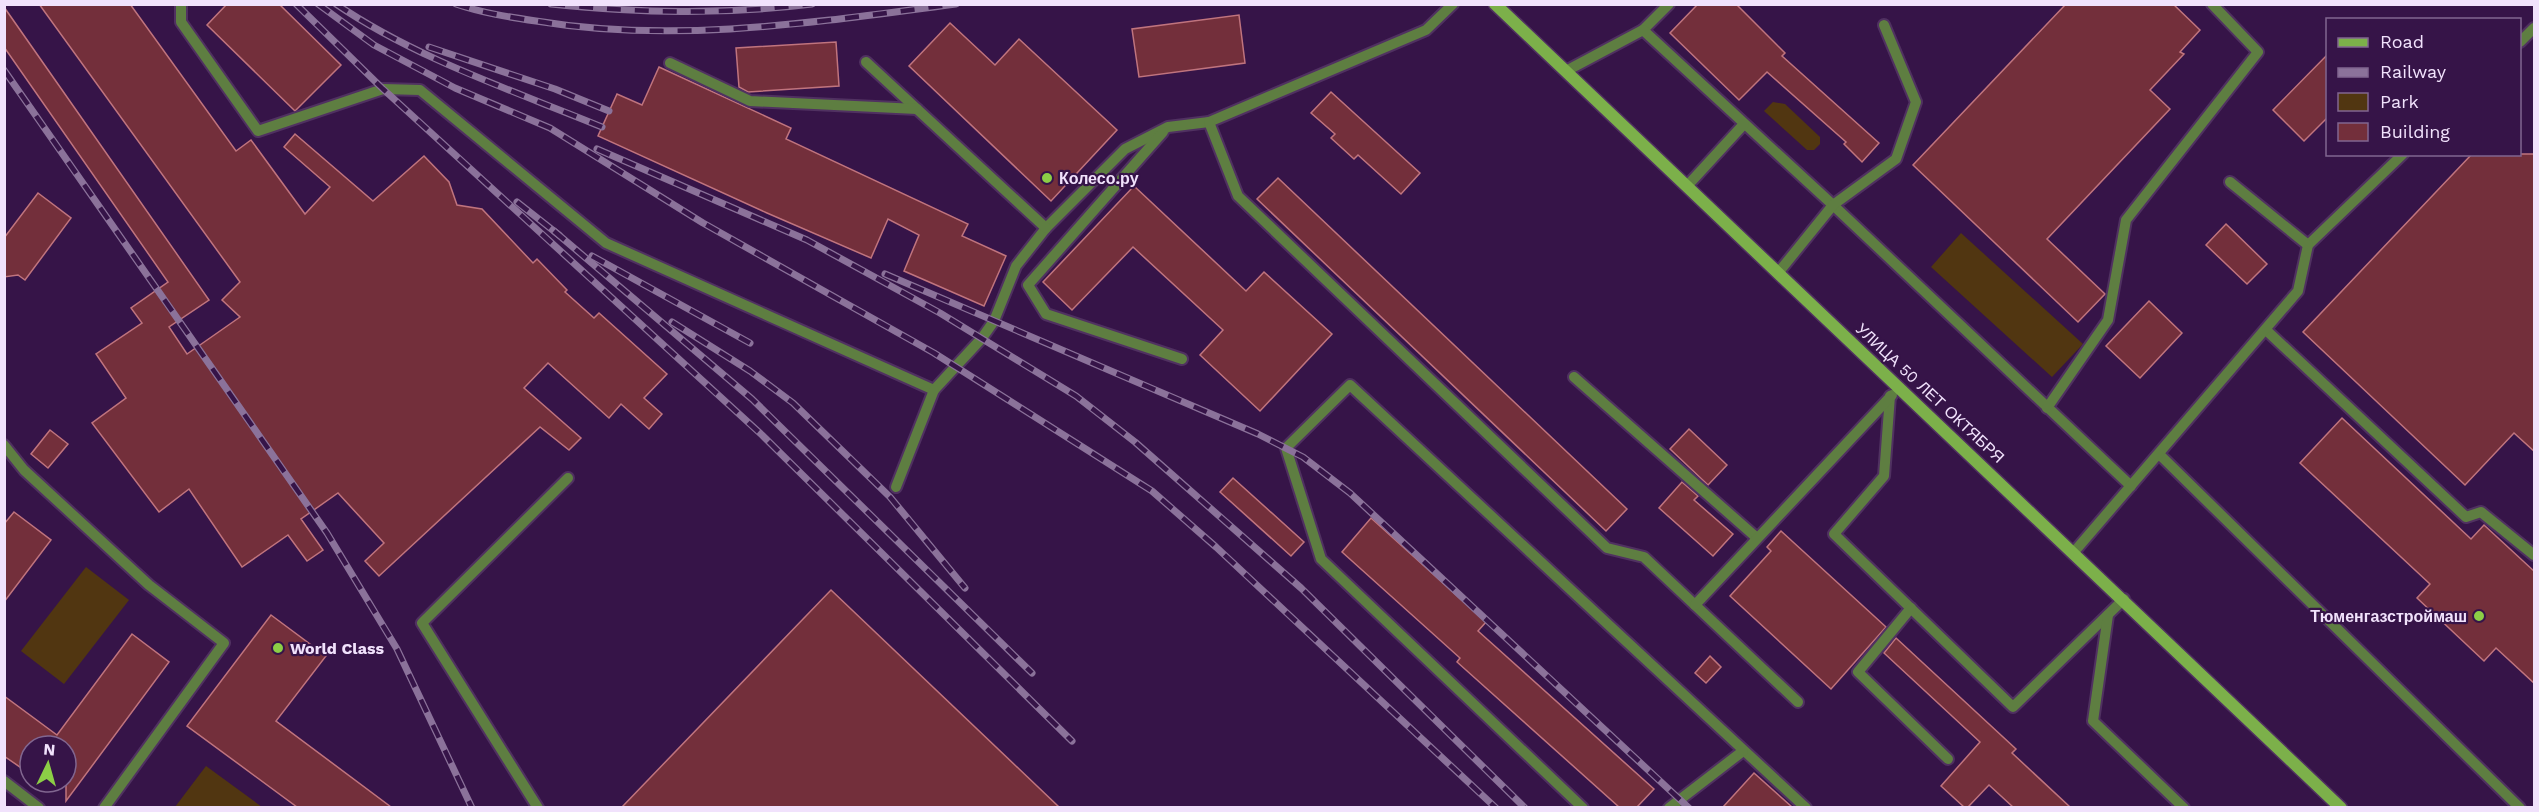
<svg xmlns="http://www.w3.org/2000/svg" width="2539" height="812" font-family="'Work Sans',sans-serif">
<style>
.green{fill:#513611}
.building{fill:#732f3b;stroke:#c0747e;stroke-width:1.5}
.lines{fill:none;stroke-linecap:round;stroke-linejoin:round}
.lane-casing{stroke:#503161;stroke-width:14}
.secondary-casing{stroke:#503161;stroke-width:15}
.lane{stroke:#5e7e41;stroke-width:10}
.secondary{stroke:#7cb04a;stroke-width:12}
.rail-casing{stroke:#8b729a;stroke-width:7}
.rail{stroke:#361448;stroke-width:4.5;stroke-dasharray:14;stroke-linecap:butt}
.poi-dot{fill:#8cce46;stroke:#361448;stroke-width:2}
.labels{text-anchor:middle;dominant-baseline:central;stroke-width:4.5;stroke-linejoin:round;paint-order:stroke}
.poi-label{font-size:16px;font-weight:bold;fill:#f1e2fc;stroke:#361448;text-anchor:start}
.street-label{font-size:16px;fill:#f1e2fc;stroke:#361448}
</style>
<rect width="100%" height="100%" fill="#361448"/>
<!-- green -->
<g class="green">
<path d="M1773,102L1785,104L1820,137V144L1814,150H1807L1764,111Z"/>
<path d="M1961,233L2083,344L2052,377L1931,267Z"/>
<path d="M86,567L129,600L64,684L21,651Z"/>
<path d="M206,766L262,807H175Z"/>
</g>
<!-- building -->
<g class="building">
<path d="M39,4H130L236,151L251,140L305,214L330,187L284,147L295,134L373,201L424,156L449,182L457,205L482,209L533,263L537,259L567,290L565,292L594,318L599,313L667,374L644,398L662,414L649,429L621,404L609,418L548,363L524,388L581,438L569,450L540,427L379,576L365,561L384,543L338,493L301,519L323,550L307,561L288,535L242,567L189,489L159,512L92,423L126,398L96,354L142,323L131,308L168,282L4,47V7L209,300L169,327L187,354L240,317L222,300L240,282Z"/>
<path d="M227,4H279L341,65L295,111L207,25Z"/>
<path d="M1698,4H1736L1785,53L1782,56L1879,143L1862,162L1844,144L1846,142L1767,72L1739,100L1670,33Z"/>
<path d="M2066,4H2173L2200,30L2180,52L2184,54L2150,90L2170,109L2047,239L2105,294L2078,322L1913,165Z"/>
<path d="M1239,15L1245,63L1139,77L1132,29Z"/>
<path d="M950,23L995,65L1019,39L1117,130L1051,201L909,66Z"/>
<path d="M836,42L839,86L748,92L739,87L736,48Z"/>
<path d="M2328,54V117L2304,141L2273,110Z"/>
<path d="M659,67L791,128L786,139L968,224L962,236L1006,256L984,306L904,271L919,235L888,219L871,258L767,213L598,136L617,94L642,105Z"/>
<path d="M1331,92L1420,173L1401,194L1358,155L1354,159L1331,138L1335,134L1311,113Z"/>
<path d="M2472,154H2535V452L2514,433L2465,485L2303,332Z"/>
<path d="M1278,178L1627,509L1606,531L1257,199Z"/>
<path d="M1134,186L1246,291L1264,272L1332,334L1260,411L1200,355L1223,330L1133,247L1072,310L1043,282Z"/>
<path d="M38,193L71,218L25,280L18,275L4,277V238Z"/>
<path d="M2226,224L2267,264L2247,284L2206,245Z"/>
<path d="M2149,301L2182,333L2140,378L2106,346Z"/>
<path d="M2342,418L2471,539L2484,525L2535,572V684L2496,648L2484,661L2417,598L2430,584L2300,463Z"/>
<path d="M1689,429L1727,465L1708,485L1670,449Z"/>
<path d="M50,430L68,444L48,468L31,454Z"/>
<path d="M1233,478L1304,542L1291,556L1220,492Z"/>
<path d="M1682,482L1698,496L1694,500L1733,534L1713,556L1659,508Z"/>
<path d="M14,512L51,540L4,602V524Z"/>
<path d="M1371,518L1486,622L1478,631L1654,789L1637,807H1619L1457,662L1460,658L1342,552Z"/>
<path d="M1781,531L1886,627L1831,689L1730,596L1771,551L1767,547Z"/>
<path d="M831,590L1059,807H622Z"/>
<path d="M271,615L326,656L276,721L391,807H297L187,726Z"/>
<path d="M132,634L169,662L66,801V746H30V774L4,756V696L57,735Z"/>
<path d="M1896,638L2016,749L2012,753L2070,807H2013L1989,785L1968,807H1964L1941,786L1980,742L1884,653Z"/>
<path d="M1710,656L1721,667L1706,683L1695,673Z"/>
<path d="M1754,773L1792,807H1723Z"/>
</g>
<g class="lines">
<!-- lane casing -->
<g class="lane-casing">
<g id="lane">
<path d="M181,4V22L258,131L383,89L420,90L606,243L934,390L982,338L994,321L1016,266L1046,228L1125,149L1168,127L1209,122L1426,30L1453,4"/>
<path d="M1643,30L1669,4"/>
<path d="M2520,42L2534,28"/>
<path d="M866,62L1046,228"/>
<path d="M670,63L750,101L917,109"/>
<path d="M1566,71L1643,30L1833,205L2131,486"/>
<path d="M1209,122L1238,196L1607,548L1644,557L1798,702"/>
<path d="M1163,132L1028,285L1046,314L1182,359"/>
<path d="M1688,185L1744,124"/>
<path d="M2308,245L2403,154"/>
<path d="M1778,273L1833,205L1896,159L1916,102L1884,25"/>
<path d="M2266,330L2466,517L2481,512L2534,555"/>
<path d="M1574,377L1757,538"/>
<path d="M1890,396L1884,476L1834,534L2013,707L2124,599"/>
<path d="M2047,408L2108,320L2126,220L2258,52L2212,4"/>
<path d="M4,445L24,470L149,585L224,643L104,808"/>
<path d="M2159,454L2520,808"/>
<path d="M896,487L934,390"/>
<path d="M2074,552L2298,291L2308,245L2230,182"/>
<path d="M1695,605L1892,395"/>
<path d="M1911,608L1858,672L1948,759"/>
<path d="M2108,615L2093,721L2184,808"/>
<path d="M4,781L39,808"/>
<path d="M538,808L422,623L568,478"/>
<path d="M1583,808L1321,559L1286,448L1350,385L1806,808"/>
<path d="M1669,808L1743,751"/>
</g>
</g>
<!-- secondary casing -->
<g class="secondary-casing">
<path id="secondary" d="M1495,4L2341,808"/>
</g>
<!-- lane -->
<use href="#lane" class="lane"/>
<!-- secondary -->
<use href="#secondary" class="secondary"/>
<!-- rail casing -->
<g class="rail-casing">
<g id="rail">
<path d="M296,4L383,89L762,435L1072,741"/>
<path d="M318,4L374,45L455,88L550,128L703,223L934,353L1152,491L1216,547L1496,808"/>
<path d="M336,4C417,59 512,90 602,127"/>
<path d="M456,4C482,13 509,17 536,21C676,44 817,22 956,4"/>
<path d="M551,4C641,13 722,15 812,4"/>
<path d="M429,47L555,89L609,111"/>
<path d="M4,70L327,533L397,649L472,808"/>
<path d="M597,149L807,240L940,313L1076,396L1135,442L1301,588L1525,808"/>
<path d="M517,202L559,235"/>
<path d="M554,231L752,399L1032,673"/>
<path d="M592,256L750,343"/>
<path d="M885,274L1258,434L1303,457L1350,493L1689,808"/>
<path d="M672,322L750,371L793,403L890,497L965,588"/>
</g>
</g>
<!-- rail -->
<use href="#rail" class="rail"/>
</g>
<!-- markers -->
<g class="poi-dot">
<circle cx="1047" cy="178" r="6"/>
<circle cx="2479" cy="616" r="6"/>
<circle cx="278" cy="648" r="6"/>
</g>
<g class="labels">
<!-- poi labels -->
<g class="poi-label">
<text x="1059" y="178">Колесо.ру</text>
<text x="2467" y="616" text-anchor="end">Тюменгазстроймаш</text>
<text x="290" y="648">World Class</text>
</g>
<!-- street labels -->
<g class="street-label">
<text transform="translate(1930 393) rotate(43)">УЛИЦА 50 ЛЕТ ОКТЯБРЯ</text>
</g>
</g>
<!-- border -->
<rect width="2539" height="812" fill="none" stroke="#f1e2fc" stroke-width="12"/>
<!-- legend -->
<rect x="2326" y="18" width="195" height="138" fill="#361448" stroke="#816690" stroke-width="1.5"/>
<rect x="2338" y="38" width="30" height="9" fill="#7cb04a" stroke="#816690" stroke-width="1.5"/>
<text x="2380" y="48" font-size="18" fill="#f1e2fc">Road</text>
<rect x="2338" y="68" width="30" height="9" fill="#8b729a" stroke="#816690" stroke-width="1.5"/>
<text x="2380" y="78" font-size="18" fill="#f1e2fc">Railway</text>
<rect x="2338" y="93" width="30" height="18" fill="#513611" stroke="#816690" stroke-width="1.5"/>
<text x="2380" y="108" font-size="18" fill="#f1e2fc">Park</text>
<rect x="2338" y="123" width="30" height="18" fill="#732f3b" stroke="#816690" stroke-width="1.5"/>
<text x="2380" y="138" font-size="18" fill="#f1e2fc">Building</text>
<!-- north arrow -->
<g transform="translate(48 764) rotate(5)"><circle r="28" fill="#361448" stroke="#816690" stroke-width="1.5"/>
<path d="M0-4.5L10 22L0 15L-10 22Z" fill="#8cce46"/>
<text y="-9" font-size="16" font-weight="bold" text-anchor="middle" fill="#f1e2fc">N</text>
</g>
</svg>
